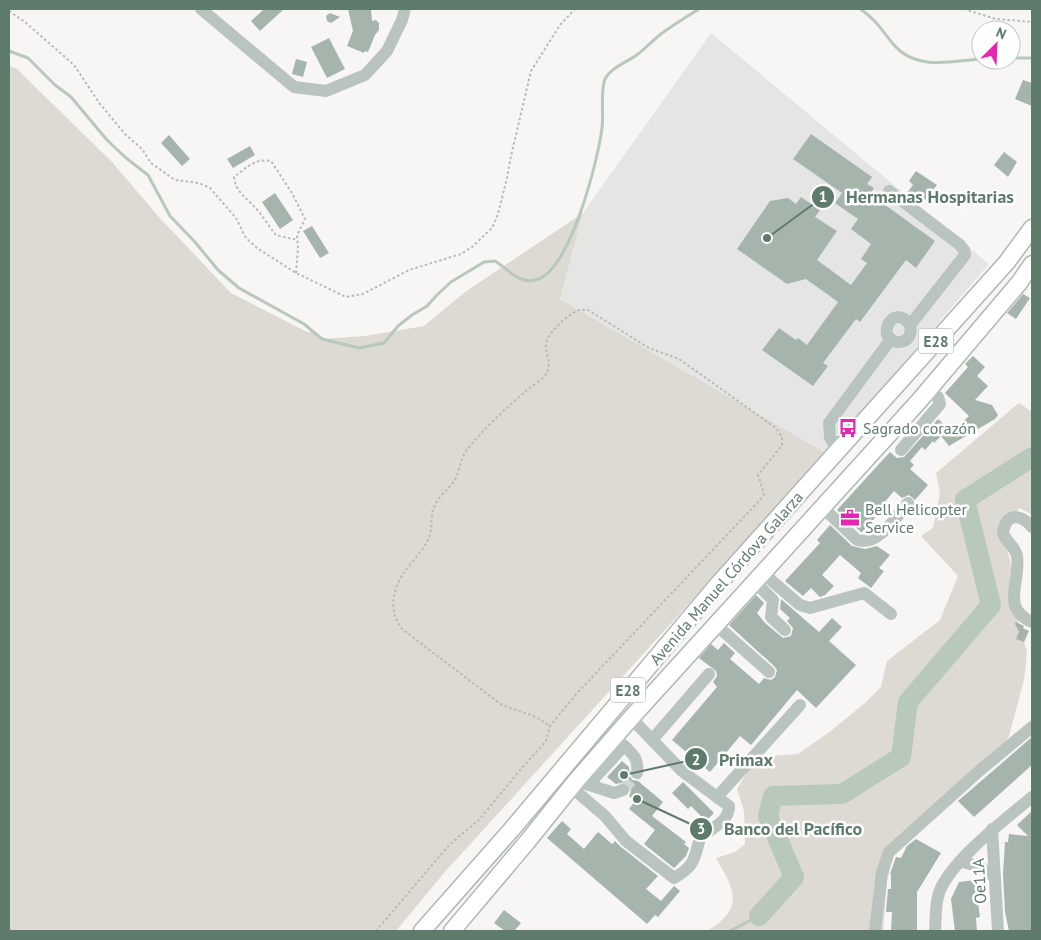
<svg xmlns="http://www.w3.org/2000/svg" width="1041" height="940" font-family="'PT Sans',sans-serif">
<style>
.built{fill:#e5e6e4}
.green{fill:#dddad4}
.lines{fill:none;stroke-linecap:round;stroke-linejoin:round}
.stream{stroke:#b8c9bc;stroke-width:3}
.river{stroke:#b8c9bc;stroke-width:20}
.building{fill:#a5b5ac}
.minor-tunnel{stroke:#d2d6d3;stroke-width:12;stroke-dasharray:12 6;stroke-linecap:butt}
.major-casing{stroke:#adb8b3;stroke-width:19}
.path{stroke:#b4bcb8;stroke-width:2;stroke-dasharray:2.5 2.5;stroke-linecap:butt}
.minor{stroke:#b9c4be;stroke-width:12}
.major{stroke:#fff;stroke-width:16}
.labels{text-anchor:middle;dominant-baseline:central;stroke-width:5;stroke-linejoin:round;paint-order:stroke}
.shield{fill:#fff;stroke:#8ea398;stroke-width:1}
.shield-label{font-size:15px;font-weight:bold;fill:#5e7b6c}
.poi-label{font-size:16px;fill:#5e7b6c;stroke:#fff;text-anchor:start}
.street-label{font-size:16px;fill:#5e7b6c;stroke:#fff}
.leader{fill:none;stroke:#5e7b6c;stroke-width:2}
.callout-dot{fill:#5e7b6c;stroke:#fff;stroke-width:2}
.mark-label{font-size:15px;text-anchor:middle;font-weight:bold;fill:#fff}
.callout-label{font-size:18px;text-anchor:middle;font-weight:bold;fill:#5e7b6c;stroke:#fff;stroke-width:5;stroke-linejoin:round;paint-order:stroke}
</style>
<rect width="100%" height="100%" fill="#f8f5f5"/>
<!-- built -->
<path class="built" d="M711,33L989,264L826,453L560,299L583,213Z"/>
<!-- green -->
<g class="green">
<path d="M9,66L17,69L112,162L158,216L231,293L307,332H313L322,339L365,336L424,326L465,292L583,213L560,299L826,453L444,873L396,931H9Z"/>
<path d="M1019,403L1032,412V515L1020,508L1009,519L1005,541L1010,560L1018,622L1027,652L1024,680L1009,736L1002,748L897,842L887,881L883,931H707C746,907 734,890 716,858L735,852L745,844L744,811L737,789L751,766L772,756L798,754L832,730L865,703L881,687L887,661L940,620L958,576L921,536L933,528L940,493L936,473Z"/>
</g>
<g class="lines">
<!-- stream -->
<g class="stream">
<path d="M860,9C875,18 883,32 894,45C916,71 952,61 981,59"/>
<path d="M9,51L28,58L55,85L71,97L107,140L126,158L148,175L170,216L195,242L218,270L239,288L304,324L322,339L359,348L384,343L398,326L412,315L427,306L437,295L451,282L484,262L495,261C508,269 518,284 535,280C570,273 598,160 602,128C604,115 600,91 605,79C611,67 628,62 638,54C646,48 653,40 661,34C673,25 686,17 699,9"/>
<path d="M1011,58H1032"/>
<path d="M730,931L759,916"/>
</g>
<!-- river -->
<path class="river" d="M759,916L794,877L768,816L773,796L842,794L901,757L908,702L991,605L965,500L1032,457"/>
</g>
<!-- building -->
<g class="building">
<path d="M264,9H284L260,31L251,21Z"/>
<path d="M348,9H371L372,21L376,20L379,23V30L375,35L368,52L365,51L364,53L347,46L353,31Z"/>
<path d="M330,13L340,17L331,23L327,21L326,16Z"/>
<path d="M329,38L345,69L327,78L311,47Z"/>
<path d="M296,59L307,62L303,77L292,74Z"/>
<path d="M1023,80L1032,83V106L1015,99Z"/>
<path d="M811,134L872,177L867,184L874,188L870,194L935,241L916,268L906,260L860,322L856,319L823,363L828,366L813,386L762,350L779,328L796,340L798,338L807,345L838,302L806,279L787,284L737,249L770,201L788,198L796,204L801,197L820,210L815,217L837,231L817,260L851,285L867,263L861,259L871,244L851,229L858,219L835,203L842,193L793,159Z"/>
<path d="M169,135L190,159L182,166L161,143Z"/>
<path d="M250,146L255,155L233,168L227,159Z"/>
<path d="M1004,152L1017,162L1008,177L994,165Z"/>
<path d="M916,171L937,185L922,204L907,193L913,185L909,181Z"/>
<path d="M275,193L293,220L280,229L262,202Z"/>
<path d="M312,226L329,253L320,258L303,231Z"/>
<path d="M1023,294L1030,298L1016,319L1007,313Z"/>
<path d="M973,356L985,367L977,376L988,386L975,400L992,405L998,415L995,419L949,446L941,436L934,443L933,441L925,450L922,447L910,461L914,465L910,469L928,485L915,500L909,495L902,498L894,491L873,516L875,518L862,532H861L837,510L890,452L897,458L904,457L938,419L952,432L969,416L945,393L968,367L965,364Z"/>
<path d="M830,525L852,546L865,549L877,546L890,555L879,568L884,571L871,588L858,578L861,573L840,555L822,575L834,586L825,595L820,597L811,588L803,596L785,581L820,543L817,540Z"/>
<path d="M756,595L764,603L757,613L765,623L783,638L791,636L793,628L787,621L790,618L780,609L781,599L819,632L832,618L842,627L829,641L856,665L816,708L797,690L751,745L740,736L710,772L672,740L717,687L713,682L717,676L716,671L699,658L711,644L718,650L724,643L735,653L730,659L759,684L764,678L771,680L775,677L777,670L774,666L729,625Z"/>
<path d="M1016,622L1024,626L1023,628L1029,631L1024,642L1016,639L1019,632L1015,624Z"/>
<path d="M1032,737V765L974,817L958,801Z"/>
<path d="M622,761L629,767L630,776L632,780L638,781L663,802L652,816L686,842L684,844L689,848L686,856L674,868L644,844L655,830L629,809L635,801L629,796L631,791L629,784L624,782L616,784L607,777Z"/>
<path d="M683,782L714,813L706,821L691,806L688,809L672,793Z"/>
<path d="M1032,811V931H1009L1005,912L1003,874L1005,842H1008L1009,834L1028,836L1017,825Z"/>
<path d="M562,821L571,829L567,834L584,849L598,832L612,844L615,841L621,847L658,876L646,889L661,901L674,886L680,891L658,917L655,915L647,924L547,838Z"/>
<path d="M916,839L941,853L917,892V931H891L892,912H886L888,889H891V874H890L896,857L901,858L907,846Z"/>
<path d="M975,880L980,917L976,918L977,931H955L951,899L959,882Z"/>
<path d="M504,910L521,923L514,931H505L494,923Z"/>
</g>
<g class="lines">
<!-- minor-tunnel -->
<path class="minor-tunnel" d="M623,790L637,773"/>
<!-- major casing -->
<g class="major-casing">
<g id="major">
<path d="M422,931L512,829L720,582L1007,262L1032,228"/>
<path d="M452,931L527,842L576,781L631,718L919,401L1019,283L1032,264"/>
</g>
</g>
<!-- path -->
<g class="path">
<path d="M964,9L996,19L1032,22"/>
<path d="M9,11L25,22L74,65L100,104L125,134L142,149L151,163L175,180L199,183L210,188L236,218L246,238L257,248L296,273L346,297L363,294L409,270L461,254L472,247L492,228L498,214L507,178L511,156L531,71L560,25L575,9"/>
<path d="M296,273L298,248L297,235L305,219L292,193L271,161C255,158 246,168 234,177C236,194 249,199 259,212C265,219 270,228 276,235L297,240"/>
<path d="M376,931L450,844L479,820L521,769L546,741L550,726L578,692L760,500L764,494L758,475L782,445V437L776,428L679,359L649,348L588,310C587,310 581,310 580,310C570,312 547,333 546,344C545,355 554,365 544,377C539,382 531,386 526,391C506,408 486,427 469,447C459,458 461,470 454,481C448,490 439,496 435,505C429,517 434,531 427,542C419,556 402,571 397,586C391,603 392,615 402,629L502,705L536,717L550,726"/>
</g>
<!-- minor -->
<g class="minor">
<path d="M201,9L294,87L326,91L365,75L387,51L402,20L405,9"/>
<path d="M889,191L960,245L964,250L965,255L910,325C912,333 909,342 899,342C874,342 892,300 910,325"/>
<path d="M901,450L940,404L938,397L928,391"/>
<path d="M838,452L830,437L829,423L891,339"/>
<path d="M822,507L857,540C879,546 896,517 908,503"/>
<path d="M1032,527C1021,514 1006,512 1003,533C1006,542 1015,546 1017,556C1021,582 1000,608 1032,622"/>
<path d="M764,572L772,581L800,605L810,608L864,593L891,614"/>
<path d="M755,582L773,600L771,617L785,630"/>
<path d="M715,624L769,672"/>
<path d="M652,740L709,674"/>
<path d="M619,741C631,753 639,756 637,773"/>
<path d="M583,783L614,793L623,790"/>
<path d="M589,784L624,746"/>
<path d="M571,787L605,816L626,841L674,878C695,866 694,859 700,838C710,828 729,823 729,806L682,771L631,718"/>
<path d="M717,797L800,705"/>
<path d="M992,829L998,931"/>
<path d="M960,861L980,867L995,877"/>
<path d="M875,931L882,872L889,852L978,772L1032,727"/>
<path d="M935,931C936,919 935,904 939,893C950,861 1006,819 1032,797"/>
</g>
<!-- major -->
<use href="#major" class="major"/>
</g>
<!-- icons -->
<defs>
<g id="bus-bare" transform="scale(1.5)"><path d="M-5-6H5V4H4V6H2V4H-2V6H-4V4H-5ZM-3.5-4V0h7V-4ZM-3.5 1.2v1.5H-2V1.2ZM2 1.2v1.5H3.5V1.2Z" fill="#e824b2" stroke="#fff" stroke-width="2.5" paint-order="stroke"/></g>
<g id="office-bare" transform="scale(1.5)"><path d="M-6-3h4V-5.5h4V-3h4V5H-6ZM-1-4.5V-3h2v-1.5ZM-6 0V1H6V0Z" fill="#e824b2" stroke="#fff" stroke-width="2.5" paint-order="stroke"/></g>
</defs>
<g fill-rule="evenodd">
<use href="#bus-bare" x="848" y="428"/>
<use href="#office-bare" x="850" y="518"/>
</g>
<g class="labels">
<!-- shield labels -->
<g class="shield">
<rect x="918.5" y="328.5" width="35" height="25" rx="4"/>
<rect x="610.5" y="677.5" width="35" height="25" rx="4"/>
</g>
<g class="shield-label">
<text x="936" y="341">E28</text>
<text x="628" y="690">E28</text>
</g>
<!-- poi labels -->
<g class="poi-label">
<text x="863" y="428">Sagrado corazón</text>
<text x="865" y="509">Bell Helicopter<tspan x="865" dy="18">Service</tspan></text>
</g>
<!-- street labels -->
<g class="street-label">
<text transform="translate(726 578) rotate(-49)">Avenida Manuel Córdova Galarza</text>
<text transform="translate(979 881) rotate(-93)">Oe11A</text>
</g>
</g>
<!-- callouts -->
<path class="leader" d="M767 238L823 197M624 775L696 759M637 799L701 829"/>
<g class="callout-dot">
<circle cx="767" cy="238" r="5"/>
<circle cx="624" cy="775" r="5"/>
<circle cx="637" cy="799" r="5"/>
<circle cx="823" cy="197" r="12"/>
<circle cx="696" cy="759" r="12"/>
<circle cx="701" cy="829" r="12"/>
</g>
<g class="mark-label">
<text x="823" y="202">1</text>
<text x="696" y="765">2</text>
<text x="701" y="834">3</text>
</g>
<g class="callout-label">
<text x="930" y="203">Hermanas Hospitarias</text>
<text x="746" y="766">Primax</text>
<text x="793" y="835">Banco del Pacífico</text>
</g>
<!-- border -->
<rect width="1041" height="940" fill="none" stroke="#5e7b6c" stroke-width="20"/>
<!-- north arrow -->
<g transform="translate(996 45) rotate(24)"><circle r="24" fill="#ffffff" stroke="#bfcac4"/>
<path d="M0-4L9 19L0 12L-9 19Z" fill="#e824b2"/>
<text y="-8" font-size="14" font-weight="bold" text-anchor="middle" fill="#5e7b6c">N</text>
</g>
</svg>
